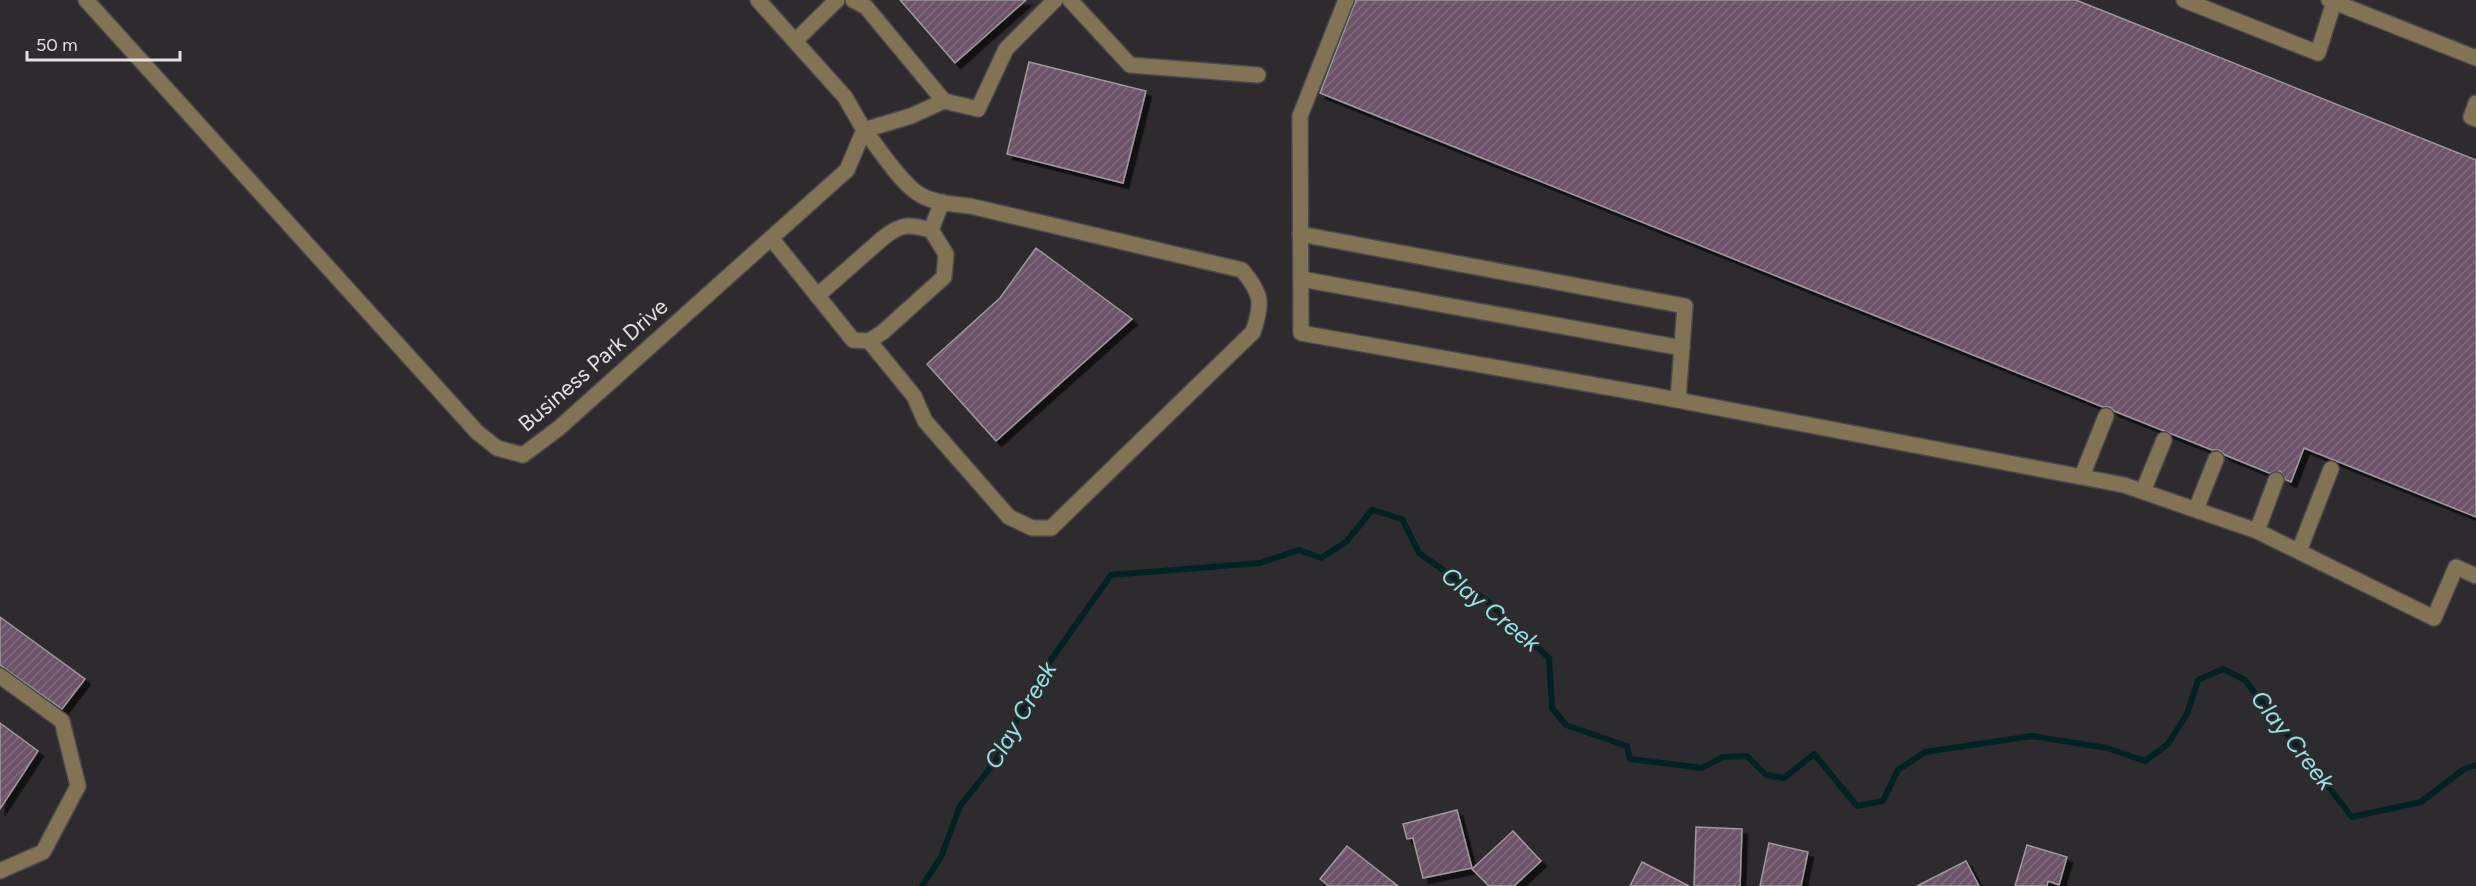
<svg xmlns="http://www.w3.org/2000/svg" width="2476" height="886" font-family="Figtree,sans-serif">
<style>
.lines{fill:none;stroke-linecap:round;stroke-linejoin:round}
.stream{stroke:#012223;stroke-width:6}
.building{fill:url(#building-hatch);stroke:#9d999c;stroke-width:1.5;filter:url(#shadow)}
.minor-casing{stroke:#4b484b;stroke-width:18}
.minor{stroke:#827354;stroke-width:15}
.labels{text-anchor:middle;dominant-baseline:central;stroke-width:5;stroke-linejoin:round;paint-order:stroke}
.street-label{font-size:22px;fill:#e1dfe1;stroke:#2e2b2e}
.water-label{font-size:24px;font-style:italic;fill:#93e3e5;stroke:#2e2b2e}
</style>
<defs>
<pattern id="building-hatch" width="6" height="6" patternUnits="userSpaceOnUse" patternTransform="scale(1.5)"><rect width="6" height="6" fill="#6d5369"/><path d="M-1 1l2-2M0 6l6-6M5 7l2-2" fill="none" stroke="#826b7e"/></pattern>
<filter id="shadow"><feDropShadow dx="5.5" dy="5.5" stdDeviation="0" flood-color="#0009"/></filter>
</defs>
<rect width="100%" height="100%" fill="#2e2b2e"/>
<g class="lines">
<!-- stream -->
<path class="stream" d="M922,886L941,857L960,806L995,762L1043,671L1111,575L1260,563L1299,550L1321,558L1346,542L1372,510L1402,519L1419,553L1487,601L1549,658L1552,708L1566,725L1627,746L1630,759L1702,768L1723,757L1747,756L1766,775L1784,778L1814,754L1857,806L1883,801L1898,770L1925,752L2032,736L2107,748L2145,761L2168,744L2187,714L2198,680L2223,669L2245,680L2352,817L2421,802L2464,769L2476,765"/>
</g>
<!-- building -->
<g class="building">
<path d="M900,0H1026L955,63Z"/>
<path d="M1356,0H2076L2476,160V517L2304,448L2291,482L2286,480L2280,471L2269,473L2225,455L2219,450H2212L2114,411L2110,407H2103L1320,93Z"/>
<path d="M1029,62L1146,91L1123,183L1007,154Z"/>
<path d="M1036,248L1132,319L996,441L927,364L1000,298Z"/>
<path d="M0,617L85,679L62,709L0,665Z"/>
<path d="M0,723L38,751L0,809Z"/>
<path d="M1457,810L1472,868L1423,878L1413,838L1407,839L1403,824Z"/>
<path d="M1696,827L1742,829L1740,886H1694Z"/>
<path d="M1513,831L1541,861L1514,886H1489L1472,869Z"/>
<path d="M1769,843L1808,852L1801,886H1760Z"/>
<path d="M2027,845L2067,857L2059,885L2048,881L2047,886H2015Z"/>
<path d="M1347,846L1398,886H1329L1320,879Z"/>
<path d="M1966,861L1979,886H1917Z"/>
<path d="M1642,862L1689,886H1630Z"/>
</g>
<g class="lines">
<!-- minor casing -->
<g class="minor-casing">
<g id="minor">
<path d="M86,0L477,432L497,448L523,455L559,428L847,170L864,130L845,97L758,0"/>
<path d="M853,0L866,7L944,101L911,116L864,130C878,147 898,179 916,192C930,203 953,204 970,206L1242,270C1262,294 1263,303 1253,332L1051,528H1032L1009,517L925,421L914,396L869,341"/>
<path d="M1070,0L1130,65L1258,75"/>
<path d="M1346,0L1300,116L1301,333L1651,395L2124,485L2257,531L2434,618L2456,567L2476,576"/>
<path d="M2184,0L2318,53L2334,2"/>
<path d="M2329,0L2476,58"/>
<path d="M795,41L837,0"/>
<path d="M944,101L978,109L1006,49L1055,0"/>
<path d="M2476,103L2471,117L2476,119"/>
<path d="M931,230L942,202"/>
<path d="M1300,234L1685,306L1678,400"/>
<path d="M771,238L853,340L869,341L883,332L944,277L946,254L931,230C909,224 902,223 883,238L817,296"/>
<path d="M1301,279L1682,348"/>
<path d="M2082,476L2106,416"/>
<path d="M2143,491L2164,440"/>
<path d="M2196,509L2216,459"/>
<path d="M2257,531L2276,480"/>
<path d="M2299,551L2331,469"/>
<path d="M0,676L62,721L78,786L43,852L0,871"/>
</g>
</g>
<!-- minor -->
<use href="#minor" class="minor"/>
</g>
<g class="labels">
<!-- street labels -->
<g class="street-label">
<text transform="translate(593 365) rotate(-41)">Business Park Drive</text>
</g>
<!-- water labels -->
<g class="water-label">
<text transform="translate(1491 609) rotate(39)">Clay Creek</text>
<text transform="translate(1020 715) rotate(-60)">Clay Creek</text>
<text transform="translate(2293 740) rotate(52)">Clay Creek</text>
</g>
</g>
<!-- scale -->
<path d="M27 51v9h153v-9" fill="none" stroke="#e1dfe1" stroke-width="3"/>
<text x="36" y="51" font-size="18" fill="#e1dfe1" stroke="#2e2b2e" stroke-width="4.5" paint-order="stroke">50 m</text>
</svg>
